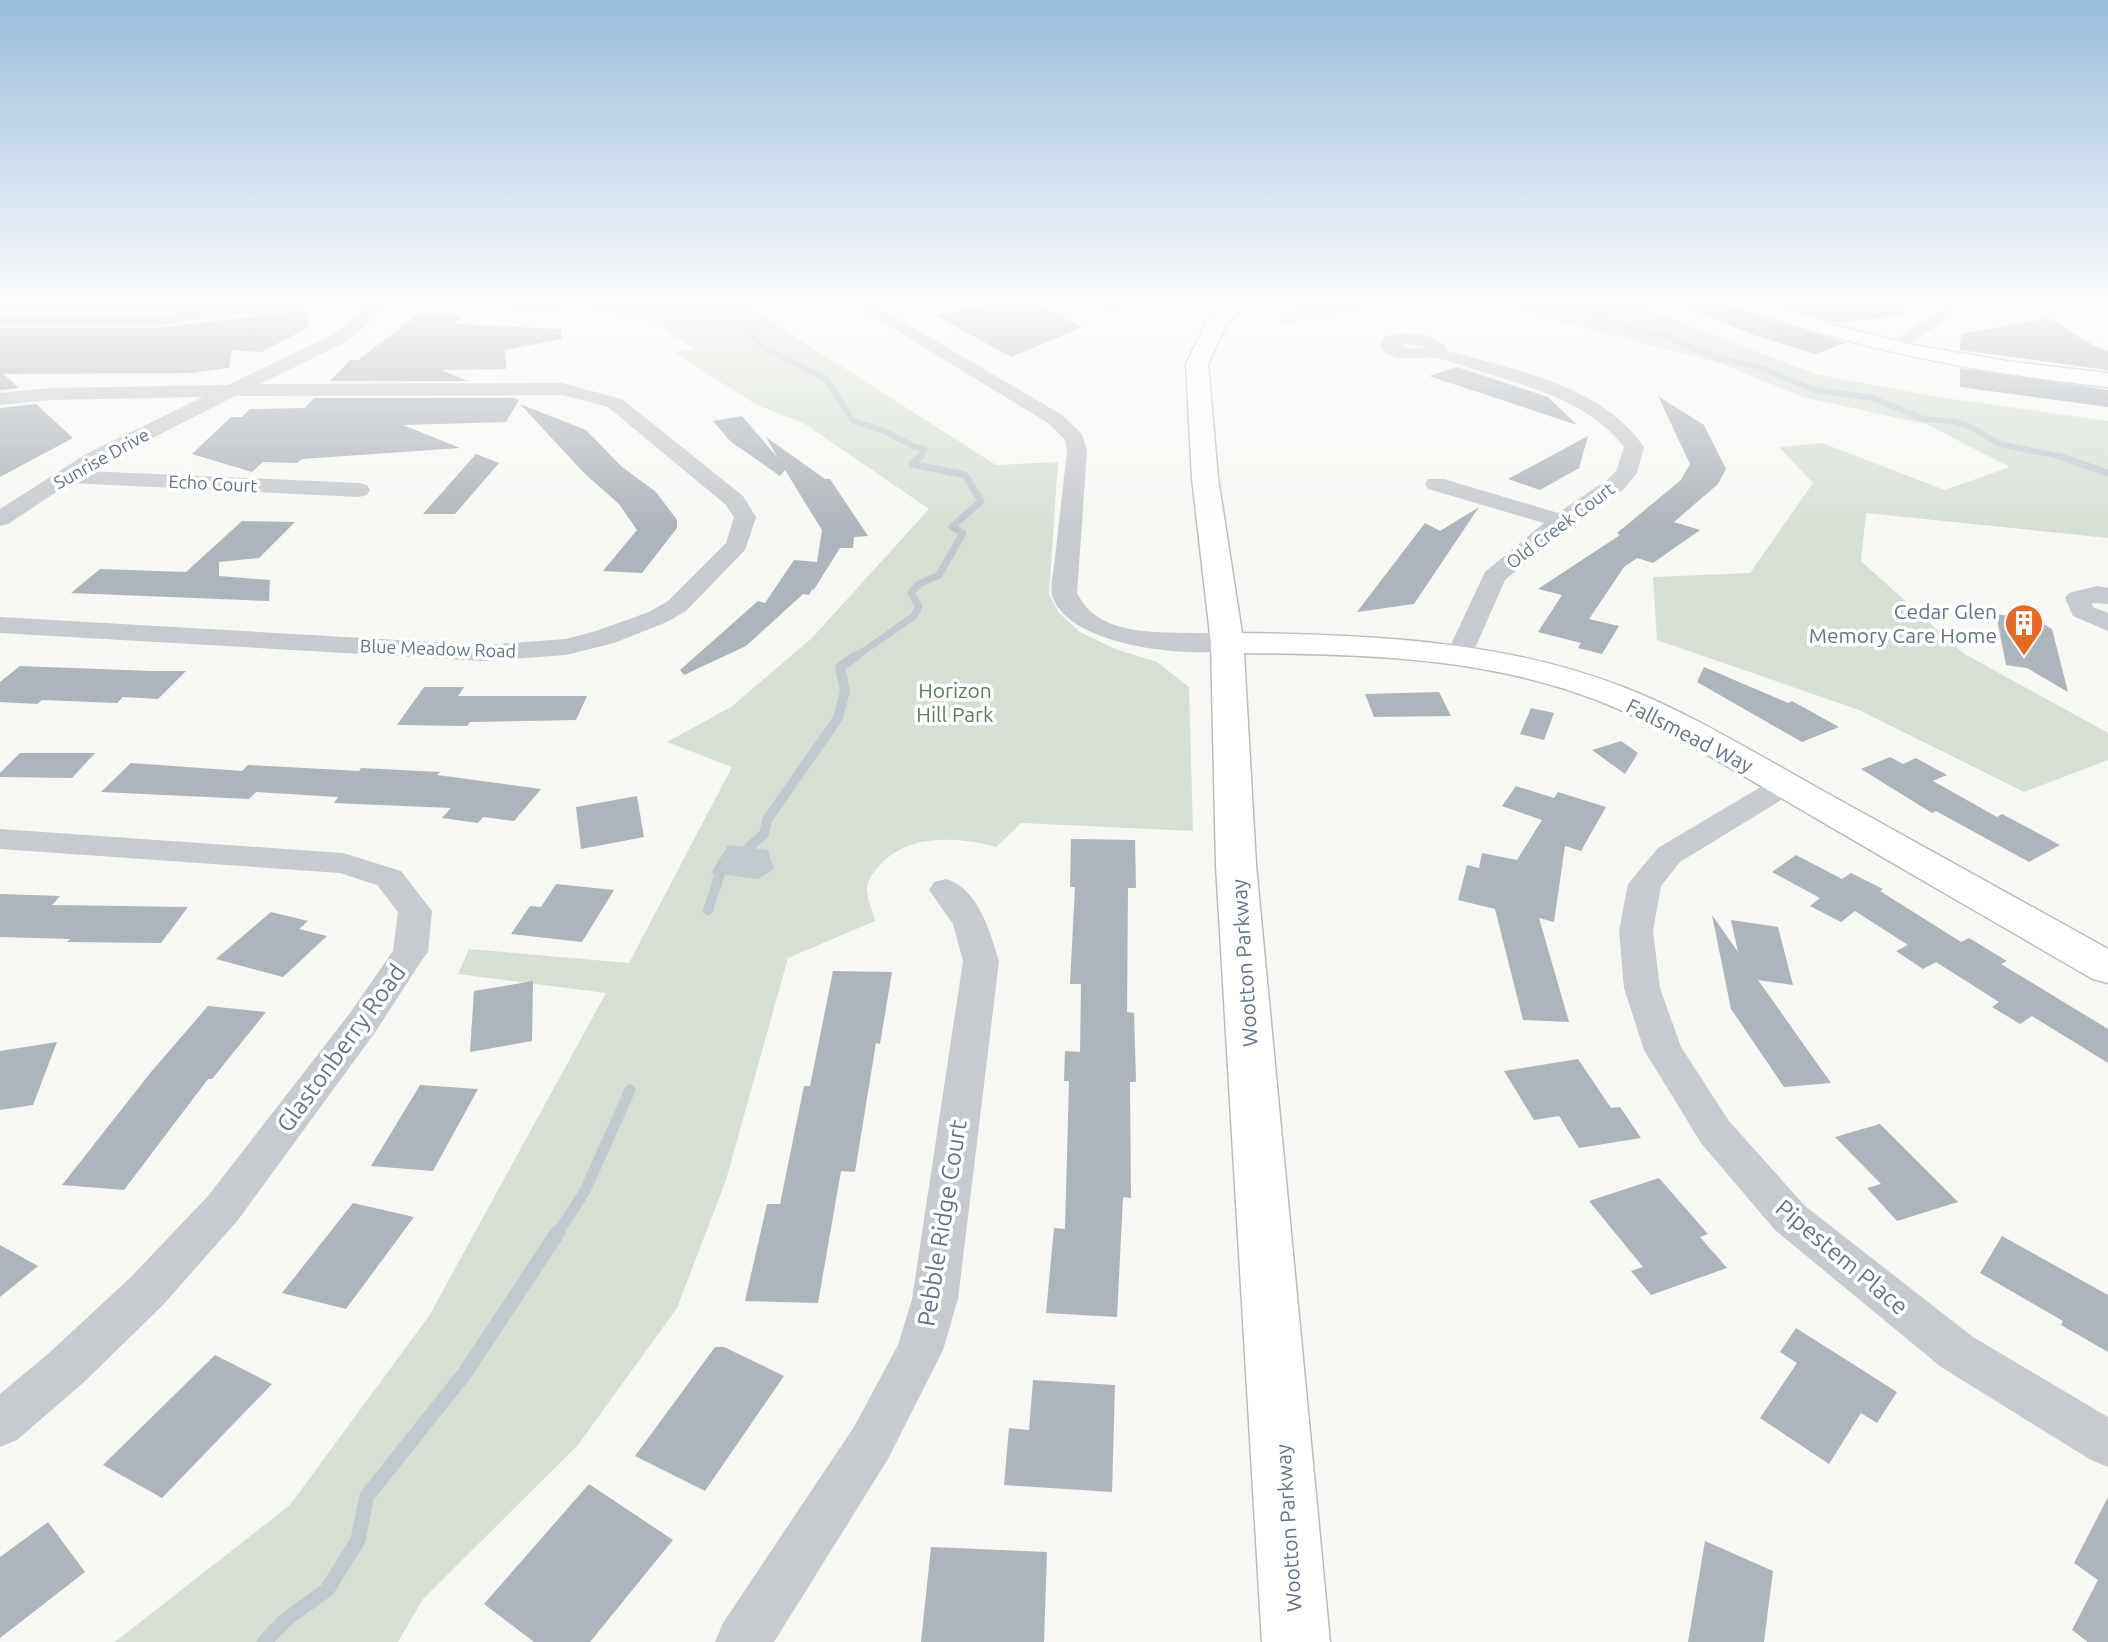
<svg xmlns="http://www.w3.org/2000/svg" width="2108" height="1642" font-family="Ubuntu,sans-serif">
<style>
.green{fill:#d7dfd5}
.water{fill:#c1c9cf}
.lines{fill:none;stroke-linecap:round;stroke-linejoin:round}
.stream-far4{stroke:#c1c9cf;stroke-width:6}
.stream-far3{stroke:#c1c9cf;stroke-width:7}
.stream-far2{stroke:#c1c9cf;stroke-width:10}
.stream-far1{stroke:#c1c9cf;stroke-width:11}
.stream{stroke:#c1c9cf;stroke-width:15}
.building{fill:#aeb4bb}
.secondary-casing{stroke:#b9bdc2;stroke-width:3}
.street{fill:#c7cace;fill-rule:evenodd}
.secondary{fill:#fff;fill-rule:evenodd}
.labels{text-anchor:middle;dominant-baseline:central;stroke-width:7;stroke-linejoin:round;paint-order:stroke}
.far-street-label{font-size:18px;fill:#657386;stroke:#fff}
.poi-label{font-size:21px;fill:#657386;stroke:#fff;text-anchor:end}
.park-label{font-size:21px;fill:#627861;stroke:#fff}
.street-label{font-size:21px;fill:#657386;stroke:#fff}
.near-street-label{font-size:24px;fill:#657386;stroke:#fff}
</style>
<rect width="100%" height="100%" fill="#f7f7f4"/>
<!-- green -->
<g class="green">
<path d="M598,299H736L996,465L1058,462L1049,594L1059,613L1080,632L1115,649L1157,662L1189,687L1193,831L1021,823L996,847C959,837 908,833 879,866C874,872 866,881 867,889C867,899 873,911 875,921L788,958L726,1180L677,1308L578,1445L423,1599L398,1642H115L290,1505L429,1316L606,993L458,974L469,949L629,963L732,767L667,742L731,707L812,638L929,509L805,424L757,405L673,352L695,350L645,316L591,312L595,306L594,302Z"/>
<path d="M1303,299H1410L1277,325Z"/>
<path d="M1432,299H1620L1815,374L1938,397L2108,421V538L1866,513L1861,561L1963,653L2108,733V760L2024,792L1859,710L1657,640L1653,577L1750,573L1813,483L1779,447L1822,443L1945,490L2010,467L1926,424L1803,397L1722,364L1515,309Z"/>
</g>
<!-- water -->
<path class="water" d="M728,845L768,850L774,869L758,879L711,873Z"/>
<g class="lines">
<!-- stream-far4 -->
<g class="stream-far4">
<path d="M718,299L733,311L759,344L827,380L853,421L882,430L915,447L925,449L919,457"/>
<path d="M1562,299L1624,327L1665,336L1718,358L1755,366L1815,390L1873,398L1923,419L1953,421L1971,427L1999,444L2063,457"/>
</g>
<!-- stream-far3 -->
<g class="stream-far3">
<path d="M2058,456L2108,473"/>
<path d="M854,658L914,616L919,607L911,593L919,584L939,575L963,533L952,527L981,501L965,475L912,464L921,456"/>
</g>
<!-- stream-far2 -->
<g class="stream-far2">
<path d="M748,848L764,834L767,820L838,718L845,691L840,667L856,656"/>
<path d="M708,910L720,874"/>
</g>
<!-- stream-far1 -->
<path class="stream-far1" d="M557,1234L585,1191L630,1090"/>
<!-- stream -->
<path class="stream" d="M264,1642L289,1617L327,1590L358,1540L367,1496L465,1373L558,1232"/>
</g>
<!-- building -->
<g class="building">
<path d="M0,299H270L156,312H0Z"/>
<path d="M1013,299H1029L1083,327L1011,357L935,315Z"/>
<path d="M1666,299H1722L1727,305L1846,343L1815,354L1754,335Z"/>
<path d="M1762,299H1903L1904,315L1836,323Z"/>
<path d="M307,310L308,328L261,352L232,350L229,368L190,373L3,374L19,388L0,390V328H156Z"/>
<path d="M417,315H464L454,324L561,329L562,339L505,350L506,369L441,370L468,381H330L350,360H358Z"/>
<path d="M2049,318L2096,347L2108,351V370L1960,350L1961,334Z"/>
<path d="M1457,367L1548,397L1577,425L1429,376Z"/>
<path d="M1960,368L2108,390V407L1960,387Z"/>
<path d="M1658,396L1704,425L1726,469L1718,484L1674,522L1700,530L1653,563L1637,558L1624,567L1589,619L1619,626L1602,654L1578,648L1581,643L1538,632L1562,595L1538,589L1620,535L1617,533L1681,480L1690,464Z"/>
<path d="M314,398H514L519,400L506,422L403,425L460,448L302,459L297,463L263,462L252,472L192,454L231,417H242L250,409L305,408Z"/>
<path d="M36,404L73,438L0,477V408Z"/>
<path d="M520,404L586,430L621,466L656,492L677,520V528L642,573L603,571L637,530L619,504L584,473Z"/>
<path d="M742,416L777,457L766,437L825,479H830L868,536L854,537L853,548H840L813,591V588L809,595L803,594L746,646L684,675L680,670L758,601L765,603L794,560L817,562L822,530L785,470L780,476L730,441L713,421Z"/>
<path d="M1588,436L1579,468L1540,490L1508,479Z"/>
<path d="M476,454L499,463L455,514H423Z"/>
<path d="M1479,507L1414,604L1357,612L1425,523L1440,531Z"/>
<path d="M242,521L295,522L259,558L219,562V576L270,580L269,601L71,593L100,569L186,572Z"/>
<path d="M1996,614L2036,620L2052,629L2068,692L2027,668L2006,665Z"/>
<path d="M20,666L151,671H186L158,699L123,697L117,703L42,700L37,704L0,702V682Z"/>
<path d="M1704,667L1788,703L1792,701L1839,727L1802,742L1697,682Z"/>
<path d="M424,687H464L458,696H587L576,720L470,722L467,726L397,725Z"/>
<path d="M1439,692L1451,716L1374,717L1365,694Z"/>
<path d="M1531,708L1554,713L1544,740L1520,734Z"/>
<path d="M1621,741L1638,753L1625,774L1592,750Z"/>
<path d="M20,753H95L72,778L0,777V773Z"/>
<path d="M1890,757L1903,764L1916,758L1947,775L1933,781L1997,817L2002,814L2060,845L2029,862L1936,811L1932,813L1861,769Z"/>
<path d="M131,763L242,771L248,765L359,771L361,768L440,772L437,775L541,789L514,821L483,817L478,823L442,818L451,808L334,803L338,797L256,792L249,799L101,792Z"/>
<path d="M1516,786L1554,798L1558,792L1606,807L1581,851L1565,846L1554,922L1539,918L1569,1022L1523,1020L1495,909L1458,900L1467,865L1479,868L1482,853L1517,860L1542,820L1502,806Z"/>
<path d="M637,796L644,837L581,849L576,807Z"/>
<path d="M1071,839L1135,840L1136,888H1128L1127,1012L1134,1013L1136,1082H1130L1131,1198L1123,1197L1117,1317L1046,1313L1054,1228L1065,1229L1069,1081H1064L1065,1051L1080,1052L1081,984H1070L1075,887H1070Z"/>
<path d="M1796,855L1842,879L1851,873L1883,889L1880,891L1961,942L1969,938L2007,961L2001,964L2108,1029V1063L2032,1016L2020,1024L1992,1007L1999,1002L1936,962L1923,969L1896,951L1908,945L1855,911L1841,922L1810,906L1820,898L1772,872Z"/>
<path d="M556,884L614,890L582,942L511,934L530,906L541,907Z"/>
<path d="M0,894L60,896L52,905L188,907L161,943L67,942L70,939L0,937Z"/>
<path d="M271,912L308,921L299,929L327,936L283,977L216,959Z"/>
<path d="M1712,915L1738,952L1731,920L1778,927L1793,985L1758,980L1831,1083L1784,1087L1731,1009Z"/>
<path d="M833,971L892,972L880,1044L876,1043L855,1172L841,1171L818,1303L745,1301L767,1204H780L804,1086H810Z"/>
<path d="M533,981L532,1041L470,1052L474,991Z"/>
<path d="M208,1006L266,1012L212,1079H208L124,1190L62,1185L151,1072Z"/>
<path d="M57,1042L33,1105L0,1110V1051Z"/>
<path d="M1578,1059L1611,1108L1620,1107L1641,1138L1579,1148L1559,1116L1534,1120L1504,1071Z"/>
<path d="M420,1085L478,1089L433,1171L371,1166Z"/>
<path d="M1880,1124L1958,1202L1897,1221L1867,1188L1881,1184L1835,1137Z"/>
<path d="M1659,1178L1708,1234L1700,1237L1727,1268L1651,1295L1631,1271L1643,1267L1589,1201Z"/>
<path d="M353,1203L414,1217L346,1309L282,1293Z"/>
<path d="M2002,1236L2108,1295V1352L2061,1325L2063,1321L1980,1273Z"/>
<path d="M0,1245L38,1266L0,1297Z"/>
<path d="M1796,1328L1897,1392L1877,1423L1861,1413L1829,1464L1760,1418L1797,1363L1780,1352Z"/>
<path d="M715,1347H724L784,1376L705,1491L635,1456Z"/>
<path d="M215,1355L272,1384L162,1498L103,1465Z"/>
<path d="M1033,1380L1115,1385L1112,1492L1004,1485L1009,1428L1029,1430Z"/>
<path d="M589,1484L673,1540L590,1642H534L484,1604Z"/>
<path d="M2108,1497V1642H2088L2072,1630L2098,1580L2074,1563Z"/>
<path d="M48,1522L85,1572L0,1638V1557Z"/>
<path d="M1705,1541L1773,1571L1764,1642H1688Z"/>
<path d="M931,1547L1047,1552L1044,1642H921Z"/>
</g>
<g class="lines">
<!-- secondary casing -->
<g class="secondary-casing">
<g id="secondary">
<path d="M1230,299H1252L1227,324L1208,364L1218,478L1242,633C1369,635 1502,640 1623,687C1690,713 1753,752 1816,787C1913,841 2011,895 2108,949V983L2093,979C1993,921 1894,864 1795,806C1731,769 1667,728 1599,701C1487,657 1362,654 1244,653L1256,865L1330,1642H1262L1216,865L1211,643L1192,478L1186,364L1207,321Z"/>
<path d="M1725,299H1754L1833,325L1918,346L2013,362L2108,373V387C1977,373 1851,348 1728,303Z"/>
</g>
</g>
<!-- street -->
<g class="street">
<path d="M291,299H340L332,304L156,325H0V315H156Z"/>
<path d="M376,299H394L348,341L260,384L562,383L622,399L743,496L756,517L745,550L686,611L667,622L614,643L566,655L484,661L0,633V617L484,645L566,639L596,631L649,612L668,601L726,543L734,517L726,505L608,407L562,395L235,396L88,471L359,483L367,485L370,490L367,495L359,497L70,483L8,524L0,526V509L86,454L203,397L50,400L0,405V393L50,388L228,385L336,333Z"/>
<path d="M445,299C466,299 551,295 562,307L554,312L453,304Z"/>
<path d="M845,299H865L1062,415L1082,434L1087,451L1077,593C1104,649 1188,625 1236,637L1240,643L1236,649C1193,659 1067,647 1052,595C1050,584 1054,569 1055,558C1059,522 1063,487 1067,451L1065,440L1048,423Z"/>
<path d="M1070,299H1106L1124,302L1126,306L1118,311L1072,303Z"/>
<path d="M1946,307L1955,312L1952,316L1896,352L1890,353L1881,348Z"/>
<path d="M1398,333L1427,335L1444,344L1446,350C1515,371 1601,384 1644,447L1637,473L1624,489L1569,526L1505,580L1472,655L1468,661L1459,663L1450,661L1446,655L1485,572L1544,523L1428,489L1425,484L1428,479H1444L1558,513L1608,479L1616,471L1624,447C1591,403 1533,388 1483,372C1467,368 1451,361 1436,358C1418,355 1395,366 1380,347L1384,337ZM1400,343L1426,348H1407Z"/>
<path d="M2097,586L2108,588V604L2092,603L2093,607L2108,613V631L2073,616L2065,598L2069,593Z"/>
<path d="M1785,776L1796,779L1800,785L1796,791L1680,862L1661,886L1653,931L1660,988L1681,1047L1729,1121L1805,1206L1973,1337L2108,1417V1467L2091,1460L1941,1367L1775,1230L1701,1143L1644,1050L1624,988L1619,931L1628,884L1658,848L1774,779Z"/>
<path d="M0,829L343,853L401,871L432,911L428,952L422,960L376,1031L238,1220L163,1305L83,1383L17,1440L0,1447V1394L49,1353L131,1277L208,1196L350,1013L393,951L398,912L377,885L340,873L0,849Z"/>
<path d="M946,879C978,888 990,932 999,961L958,1299L943,1350L888,1459L774,1642H715L723,1623L854,1427L898,1345L912,1299L963,961L953,924L929,890L934,882Z"/>
</g>
<!-- secondary -->
<use href="#secondary" class="secondary"/>
</g>
<!-- sky -->
<linearGradient id="sky" x2="0" y2="1"><stop stop-color="#98bcde"/><stop offset="0.57" stop-color="#fbfbfa"/><stop offset="1" stop-color="#fbfbfa" stop-opacity="0"/></linearGradient>
<rect width="2108" height="529" fill="url(#sky)"/>
<!-- icons -->
<defs>
<g id="building-pin" transform="scale(2.0125)"><path d="M0 17L-7.5 6A9.5 9.5 0 1 1 7.5 6Z" fill="#e76a24" stroke="#fff"/><path d="M-4-6H4V6H1V3H-1V6H-4ZM-2.5-4.3h1.7v1.8h-1.7ZM.8-4.3h1.7v1.8H.8ZM-2.5-1h1.7V.8h-1.7ZM.8-1h1.7V.8H.8Z" fill="#fff"/></g>
</defs>
<g fill-rule="evenodd">
<use href="#building-pin" x="2024" y="623"/>
</g>
<g class="labels">
<!-- far-street labels -->
<g class="far-street-label">
<text transform="translate(101 458) rotate(-29)">Sunrise Drive</text>
<text transform="translate(213 483) rotate(3)">Echo Court</text>
<text transform="translate(1560 525) rotate(-37)">Old Creek Court</text>
<text transform="translate(438 648) rotate(2)">Blue Meadow Road</text>
</g>
<!-- poi labels -->
<g class="poi-label">
<text x="1997" y="611">Cedar Glen<tspan x="1997" dy="24">Memory Care Home</tspan></text>
</g>
<!-- park labels -->
<g class="park-label">
<text x="955" y="690">Horizon<tspan x="955" dy="24">Hill Park</tspan></text>
</g>
<!-- street labels -->
<g class="street-label">
<text transform="translate(1690 735) rotate(27)">Fallsmead Way</text>
<text transform="translate(1244 963) rotate(-94)">Wootton Parkway</text>
<text transform="translate(1288 1528) rotate(-94)">Wootton Parkway</text>
</g>
<!-- near-street labels -->
<g class="near-street-label">
<text transform="translate(341 1048) rotate(-54)">Glastonberry Road</text>
<text transform="translate(942 1223) rotate(-81)">Pebble Ridge Court</text>
<text transform="translate(1842 1257) rotate(40)">Pipestem Place</text>
</g>
</g>
</svg>
